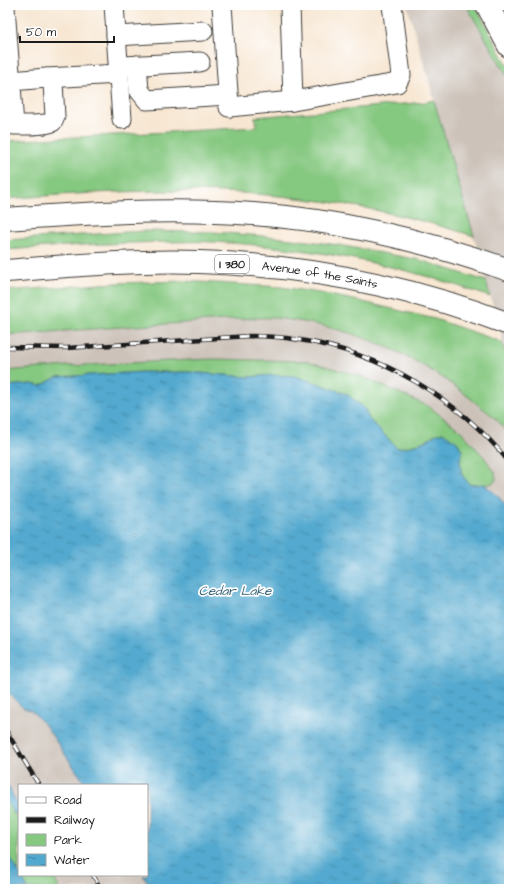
<svg xmlns="http://www.w3.org/2000/svg" width="514" height="894" font-family="'Architects Daughter',sans-serif">
<style>
.industrial{fill:#ccc2b9}
.green{fill:#85c880;stroke:#50724e}
.water{fill:url(#water-ripples);stroke:#376276}
.lines{fill:none;stroke-linecap:round;stroke-linejoin:round}
.minor-casing{stroke:#3d3a37;stroke-width:21}
.major-casing{stroke:#3d3a37;stroke-width:24}
.highway-casing{stroke:#3d3a37;stroke-width:24}
.minor{stroke:#fff;stroke-width:19}
.major{stroke:#fff;stroke-width:22}
.highway{stroke:#fff;stroke-width:22}
.rail-casing{stroke:#1c1c1c;stroke-width:4.5}
.rail{stroke:#fff;stroke-width:3;stroke-dasharray:9;stroke-linecap:butt}
.labels{text-anchor:middle;dominant-baseline:central;stroke-width:3.5;stroke-linejoin:round;paint-order:stroke}
.shield{fill:#fff;stroke:#606060;stroke-width:1}
.shield-label{font-size:11px;font-weight:bold;fill:#1c1c1c}
.street-label{font-size:12px;fill:#1c1c1c;stroke:#fff}
.water-label{font-size:13px;font-style:italic;fill:#376276;stroke:#fff}
</style>
<defs>
<pattern id="water-ripples" width="26" height="14" patternUnits="userSpaceOnUse"><rect width="26" height="14" fill="#52a9cf"/><path d="M2 4q2-2 4 0t4 0M15 11q2-2 4 0t4 0" fill="none" stroke="#4389a7"/></pattern>
</defs>
<rect width="100%" height="100%" fill="#fff"/>
<filter id="ink" filterUnits="userSpaceOnUse"><feTurbulence type="fractalNoise" baseFrequency=".025" numOctaves="2"/><feDisplacementMap in="SourceGraphic" scale="8" xChannelSelector="R" yChannelSelector="G"/><feConvolveMatrix kernelMatrix="1 2 1 2 8 2 1 2 1" color-interpolation-filters="sRGB"/></filter>
<filter id="wash" filterUnits="userSpaceOnUse"><feTurbulence type="fractalNoise" baseFrequency=".012" numOctaves="4" result="noise"/><feDisplacementMap in="SourceGraphic" scale="16" xChannelSelector="R" yChannelSelector="G"/><feGaussianBlur stdDeviation="0.9" result="paint"/><feColorMatrix in="noise" values="0 0 0 0 0 0 0 0 0 0 0 0 0 0 0 0 0 1.4 0 .05"/><feComposite in="paint" operator="in"/></filter>
<g filter="url(#wash)">
<rect width="100%" height="100%" fill="#f7e6d1"/>
<!-- industrial -->
<g class="industrial">
<path d="M407,5H466L509,79V363L472,230Z"/>
<path d="M255,318H282L338,329L362,337L390,348L416,360L445,378L500,423L509,435V514L508,509L494,492L484,484H491L428,406L360,376L307,361L211,359L67,366L5,371V335Z"/>
<path d="M5,689L23,708L30,710L34,713L47,729L86,785H19V812L15,800L5,779Z"/>
<path d="M52,875H143L152,889H60Z"/>
</g>
<!-- green -->
<g class="green">
<path d="M466,5H475L509,68V79Z"/>
<path d="M434,100L474,236C420,219 361,205 305,199C205,186 105,191 5,199V141L257,127L255,117L426,102Z"/>
<path d="M143,231L213,232L276,237L339,245L420,260L486,281L490,297C400,264 309,247 213,242C198,241 183,242 168,242C113,243 59,246 5,250V240Z"/>
<path d="M184,281L281,287L320,293L359,301L435,319L502,342L509,365V435C506,431 503,427 500,423C491,414 479,406 470,398C416,354 352,327 283,319C274,317 264,318 255,318L5,335V291L115,283Z"/>
<path d="M211,359L307,361L361,376L428,406L461,431L484,457L495,472L496,480L491,484L470,485C467,482 463,478 462,475C457,463 464,455 457,442L435,434C424,443 411,447 397,448L369,419L364,408L273,375L248,377L189,372H143L57,377L41,386L31,384L5,386V371L67,366Z"/>
<path d="M5,798L19,822V875H52L60,889H5Z"/>
</g>
<!-- water -->
<g class="water">
<path d="M143,372H189L248,377L273,375L294,376L314,382L347,394L364,408L369,419L397,448C407,448 417,445 427,440C436,435 433,434 444,433L457,442L462,450L460,463L462,475L470,485L484,484C494,492 506,502 509,514V889H152L143,875H147V785H86L47,728L34,713L30,710L23,708L5,689V386L32,384L41,386L57,377Z"/>
<path d="M5,779L15,800L19,812L17,815C5,807 5,792 5,779Z"/>
<path d="M5,848L28,889H5Z"/>
</g>
</g>
<g filter="url(#ink)">
<g class="lines">
<!-- minor casing -->
<g class="minor-casing">
<g id="minor">
<path d="M114,5L122,119"/>
<path d="M222,5L229,107"/>
<path d="M5,7L14,125C23,125 44,126 52,122C54,121 54,119 55,116L53,83L51,79L47,78L11,81"/>
<path d="M116,36L203,31"/>
<path d="M137,65L139,90L147,100L228,95"/>
<path d="M124,66L200,62"/>
<path d="M47,78L119,74"/>
<path d="M293,101L397,83L401,75L392,5"/>
<path d="M229,107L293,101L290,5"/>
</g>
</g>
<!-- major casing -->
<g class="major-casing">
<path id="major" d="M487,5L509,46"/>
</g>
<!-- highway casing -->
<g class="highway-casing">
<g id="highway">
<path d="M5,219C87,213 170,208 253,214C340,220 426,241 509,270"/>
<path id="s1" d="M5,271C69,266 134,260 199,262C306,265 409,286 509,324"/>
</g>
</g>
<!-- minor -->
<use href="#minor" class="minor"/>
<!-- major -->
<use href="#major" class="major"/>
<!-- highway -->
<use href="#highway" class="highway"/>
<!-- rail casing -->
<g class="rail-casing">
<g id="rail">
<path d="M5,347L67,348L249,336C266,336 283,337 300,340C381,353 458,398 509,462"/>
<path d="M5,729L39,785"/>
<path d="M93,875L101,889"/>
</g>
</g>
<!-- rail -->
<use href="#rail" class="rail"/>
</g>
</g>
<g class="labels">
<!-- shield labels -->
<rect class="shield" x="215" y="255" width="34" height="18" rx="3"/>
<g class="shield-label">
<text x="232" y="264">I 380</text>
</g>
<!-- street labels -->
<g class="street-label">
<text stroke="none"><textPath href="#s1" startOffset="316">Avenue of the Saints</textPath></text>
</g>
<!-- water labels -->
<g class="water-label">
<text x="235" y="591">Cedar Lake</text>
</g>
</g>
<!-- margin -->
<rect width="514" height="894" fill="none" stroke="#fff" stroke-width="20"/>
<!-- legend -->
<rect x="18" y="784" width="130" height="92" fill="#ffffff" stroke="#a4a4a4"/>
<rect x="26" y="797" width="20" height="6" fill="#ffffff" stroke="#a4a4a4"/>
<text x="54" y="804" font-size="12" fill="#1c1c1c">Road</text>
<rect x="26" y="817" width="20" height="6" fill="#1c1c1c" stroke="#a4a4a4"/>
<text x="54" y="824" font-size="12" fill="#1c1c1c">Railway</text>
<rect x="26" y="834" width="20" height="12" fill="#85c880" stroke="#a4a4a4"/>
<text x="54" y="844" font-size="12" fill="#1c1c1c">Park</text>
<rect x="26" y="854" width="20" height="12" fill="url(#water-ripples)" stroke="#a4a4a4"/>
<text x="54" y="864" font-size="12" fill="#1c1c1c">Water</text>
<!-- scale -->
<path d="M20 36v6h94v-6" fill="none" stroke="#1c1c1c" stroke-width="2"/>
<text x="26" y="36" font-size="12" fill="#1c1c1c" stroke="#ffffff" stroke-width="3" paint-order="stroke">50 m</text>
</svg>
